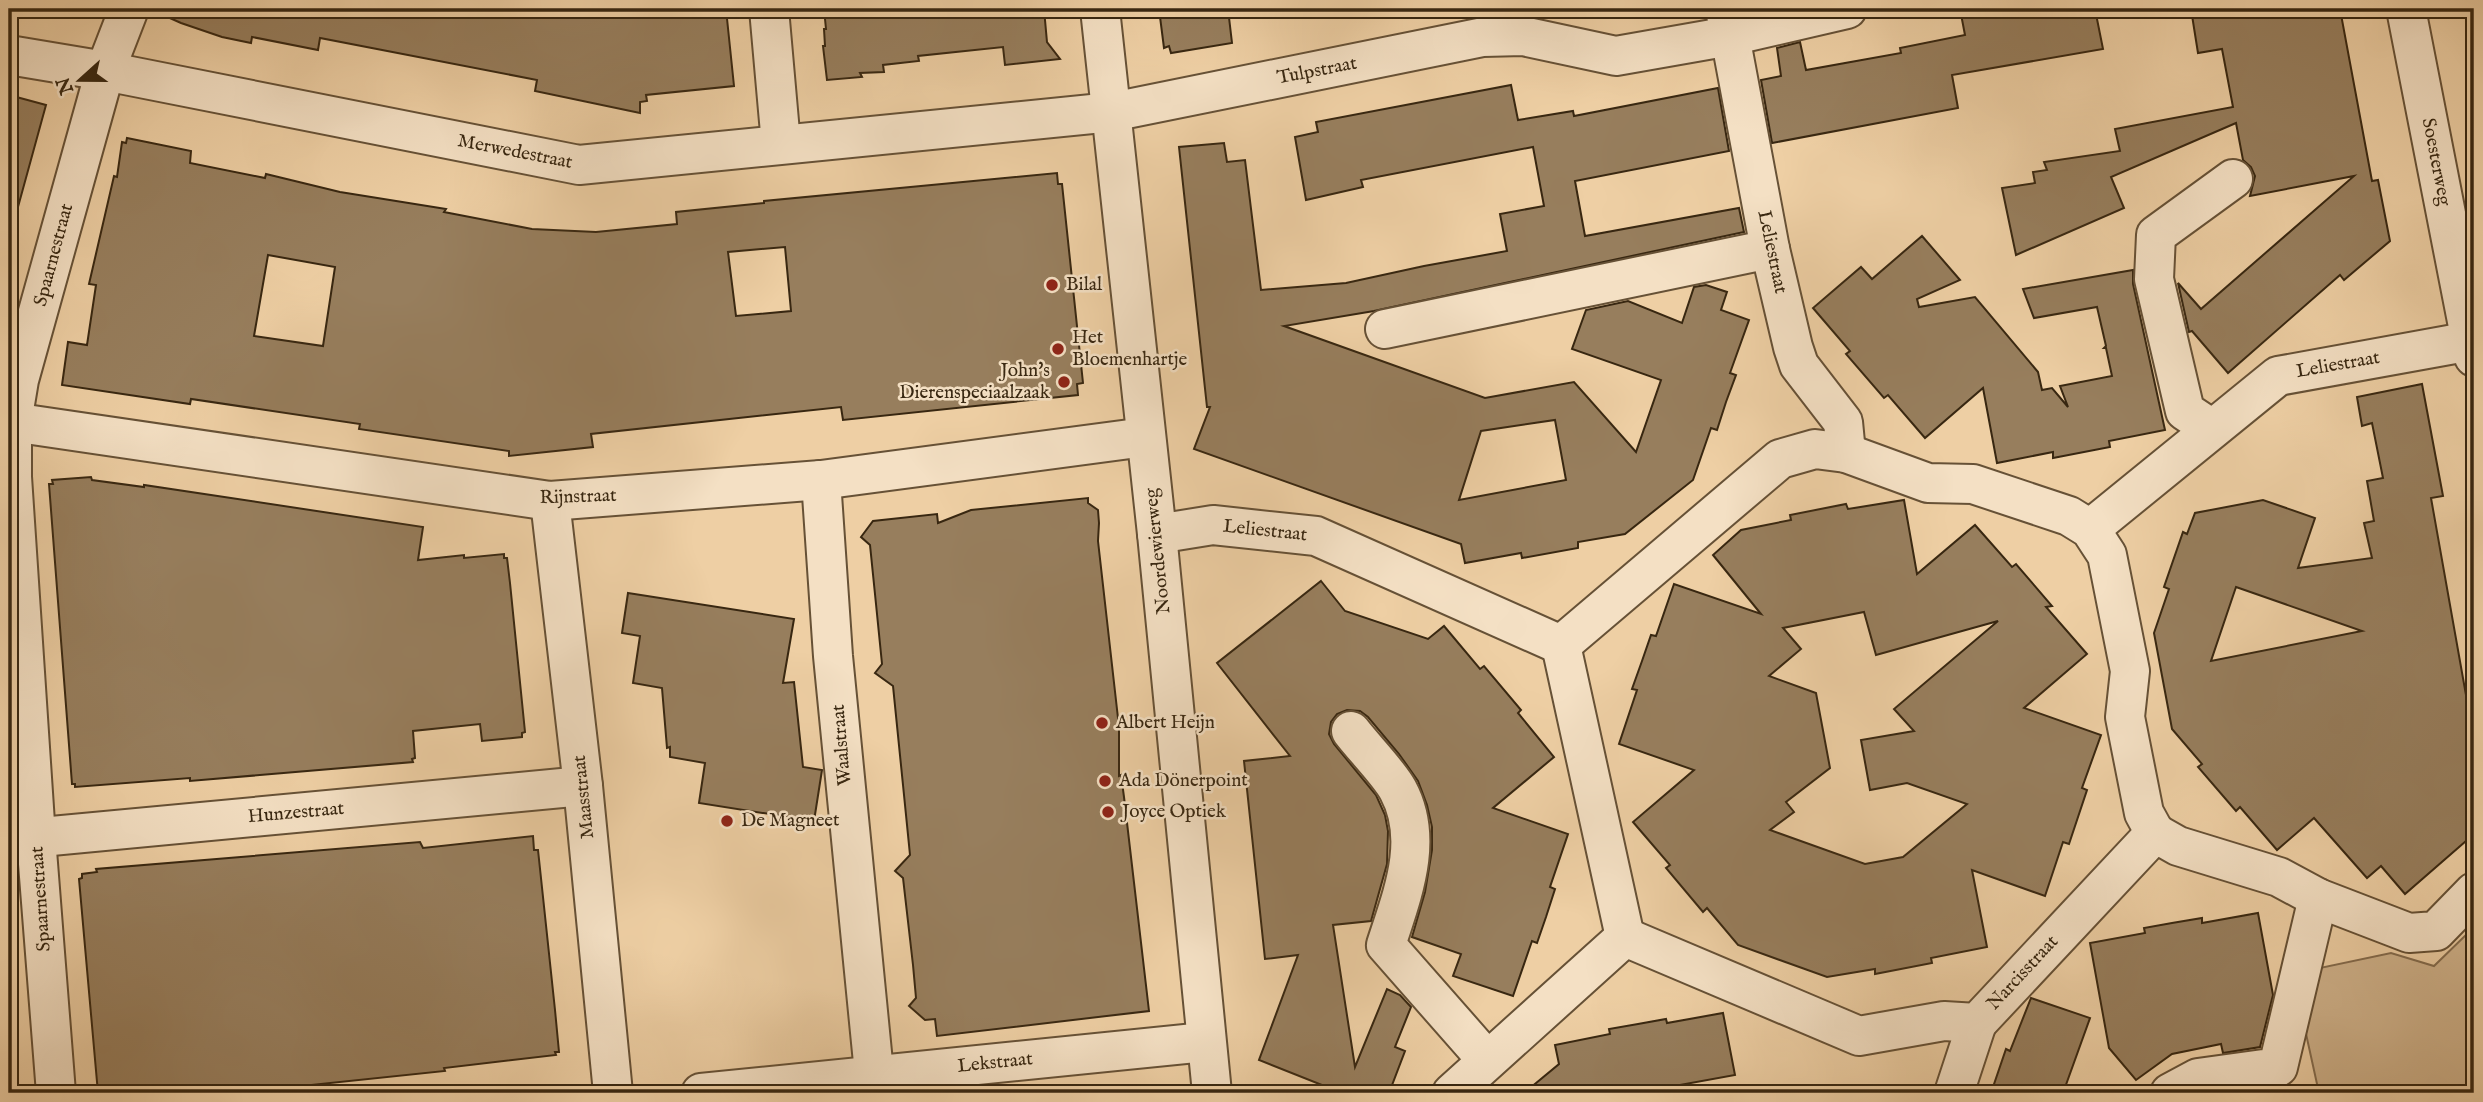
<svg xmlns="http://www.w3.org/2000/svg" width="2483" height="1102" font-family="'IM FELL English',serif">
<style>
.green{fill:#cfb28b;stroke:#846c4e;stroke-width:2}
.building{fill:#977e5d;stroke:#382711;stroke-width:2;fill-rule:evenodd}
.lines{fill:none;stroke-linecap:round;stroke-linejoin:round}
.minor-casing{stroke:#665136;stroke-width:42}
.minor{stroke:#f4e0c4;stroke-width:38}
.poi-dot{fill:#8f2418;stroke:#f4e0c4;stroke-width:2.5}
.labels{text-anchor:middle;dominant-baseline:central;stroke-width:5;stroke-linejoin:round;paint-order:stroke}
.street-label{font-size:19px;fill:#382711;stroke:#f4e0c4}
.poi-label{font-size:19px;fill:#382711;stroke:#f4e0c4;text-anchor:start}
</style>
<rect width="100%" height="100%" fill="#eecfa4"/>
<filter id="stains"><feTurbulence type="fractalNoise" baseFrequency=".00286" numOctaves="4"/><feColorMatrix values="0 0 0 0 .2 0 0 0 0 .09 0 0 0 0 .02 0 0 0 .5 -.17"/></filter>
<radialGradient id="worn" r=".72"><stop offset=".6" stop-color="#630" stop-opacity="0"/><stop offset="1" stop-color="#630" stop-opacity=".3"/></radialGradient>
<!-- green -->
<path class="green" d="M2474,927V1089L2451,1093H2319L2301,1011L2315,969L2391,953L2434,966Z"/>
<!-- building -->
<g class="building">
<path d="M155,9H726L734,86L646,95L647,101L640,102V113L535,91L537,80L320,38L318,50L252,37L251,43L222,37L181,23L154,11Z"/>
<path d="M824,9H1044L1047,42L1060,59L1005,65L1003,47L918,56L919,61L883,65L884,72L860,73L862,77L827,80L823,46H825L824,29H826Z"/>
<path d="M1159,9H1228L1232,43L1171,53L1169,46L1164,48Z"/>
<path d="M1960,9H2095L2103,49L1952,75L1958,108L1772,143L1761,80L1781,76L1777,48L1800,42L1806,70L1901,53L1900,48L1965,35Z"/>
<path d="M2191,9H2340L2372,181L2378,180L2390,241L2344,280L2340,275L2228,373L2192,331L2189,332L2178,283L2201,309L2354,176L2250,196L2255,176L2251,167L2243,160L2236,123L2111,177L2124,208L2016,255L2002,188L2035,183L2033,172L2047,170L2044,162L2120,151L2115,129L2233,107L2222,49L2198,53Z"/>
<path d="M1511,85L1518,120L1573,111L1574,116L1718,88L1729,151L1575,181L1585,236L1739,208L1744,232L1374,311L1284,326L1485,398L1574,382L1636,452L1661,380L1572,349L1586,310L1628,301L1682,323L1694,287L1706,285L1727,292L1721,310L1749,320L1730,373L1736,375L1726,402L1717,430L1711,428L1693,480L1625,534L1578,542V548L1522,558L1521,553L1465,563L1461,544L1194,449L1210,407H1207L1179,147L1224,143L1227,162L1245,160L1261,290L1346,283L1424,266L1507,251L1500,214L1544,206L1533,147L1361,180L1363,187L1306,200L1295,137L1318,132L1316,122ZM1555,420L1566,480L1459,500L1481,431Z"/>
<path d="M9,95L46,105L18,207L9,206Z"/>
<path d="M127,138L191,151L190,163L265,178L266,174L340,192L446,209L444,212L532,229L596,232L677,224L676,212L764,203V201L1057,173L1058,184H1062L1083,383L1077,384L1078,395L843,420L841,407L591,434L593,447L509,456V451L359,429L360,424L191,399L190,404L62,385L68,342L87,345L96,285L89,284L114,176L117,177L122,142L126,143ZM785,247L791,311L736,316L728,252ZM268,255L335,267L323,346L254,336Z"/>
<path d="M1922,236L1960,280L1917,299L1919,307L1975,297L2038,372L2042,390L2052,388L2068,407L2060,386L2112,376L2106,348H2104L2106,346L2097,307L2034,318L2023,289L2133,270V284L2165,430L2109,441L2110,447L2053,458V452L1997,463L1983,388L1925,438L1888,395L1884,398L1846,354L1850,351L1813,308L1861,267L1872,279Z"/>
<path d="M2422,384L2443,496L2431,498L2474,740V834L2405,894L2381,866L2367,878L2314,818L2277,850L2240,807L2236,811L2198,767L2202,764L2172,729L2154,633L2169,589L2164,587L2183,532L2187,534L2195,513L2263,500L2315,518L2298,568L2372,558L2364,523L2374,521L2367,481L2383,478L2372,423L2362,426L2357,397ZM2236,587L2362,631L2211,661Z"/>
<path d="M91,477L92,480L144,487V485L423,527L418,560L464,555V558L504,554V558H507L510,583L525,732L522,733V737L482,741L480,724L413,731L415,758L412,759L413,762L190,781V778L75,787V784H72L49,484H53L52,480Z"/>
<path d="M1088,498V503L1098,510L1099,523L1098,541L1119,727V776L1121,775L1124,797L1149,1011L937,1036L935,1019L925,1020L909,1006L916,998L913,965L903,878L895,871L910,855L903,785L893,686L875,673L882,664L876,604L870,545L861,537L873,521L937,514L938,523L971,510Z"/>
<path d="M1904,500L1917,574L1975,525L2012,567L2016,564L2052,606L2046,607L2087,654L2024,708L2101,735L2082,788L2087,790L2069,844L2063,842L2045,896L1972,870L1987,947L1931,958L1932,963L1875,974V969L1827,977L1738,945L1707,908L1703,912L1666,868L1670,865L1633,822L1694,770L1619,744L1637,690L1632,689L1642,661L1651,635L1656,636L1674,584L1761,614L1713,555L1741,530L1791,520L1790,515L1846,504L1848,509ZM1864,612L1876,655L1998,621L1894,709L1914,731L1861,740L1870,790L1907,783L1967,804L1903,857L1865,864L1770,830L1794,812L1786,802L1830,768L1816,693L1769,676L1801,649L1783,628Z"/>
<path d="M1321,581L1345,611L1428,639L1444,626L1480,669L1484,666L1521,710L1518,713L1554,757L1493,808L1568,834L1550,887L1555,889L1546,917L1537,943L1532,941L1513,996L1453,976L1461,954L1412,937L1425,892L1432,850V827L1427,805L1418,781L1399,754L1368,717L1360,711L1347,710L1337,714L1331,722L1329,734L1334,744L1376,795L1385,815L1388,831L1387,864L1371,921L1333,925L1355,1067L1387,989L1400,995L1411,1007L1395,1047L1405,1051L1389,1093H1342L1259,1060L1298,955L1265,959L1244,761L1290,756L1217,663Z"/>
<path d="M628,593L794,619L783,683L794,682L803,767L822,770L814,821L699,803L705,763L670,757V747L667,748L662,688L633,683L640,636L622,633Z"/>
<path d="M533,836L534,850H538L555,1010L559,1052H555L556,1055L444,1068L445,1071L235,1093H98L79,879L82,878V874L97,872L96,869L420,842L423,848Z"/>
<path d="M2258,913L2273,995L2260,1047L2223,1053L2221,1044L2172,1054L2136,1080L2109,1048L2090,943L2145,933L2144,928L2172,923L2202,918V923Z"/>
<path d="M2031,998L2090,1018L2063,1093H1991L2006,1049L2010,1051Z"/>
<path d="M1723,1013L1735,1075L1636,1093H1524L1559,1064L1555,1045L1610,1034L1609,1029L1638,1024L1666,1019L1667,1023Z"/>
</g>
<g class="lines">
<!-- minor casing -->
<g class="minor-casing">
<g id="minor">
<path d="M769,9L781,144"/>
<path d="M1100,9L1157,534L1212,1093"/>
<path d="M1725,9L1770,249L1793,347L1799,365L1843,422L1846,453"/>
<path d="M2406,9L2474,357"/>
<path d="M9,55L105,71L579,165L1112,112L1483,37L1523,36L1616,56L1730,36L1847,9"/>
<path d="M1385,329L1770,249"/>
<path d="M12,422L550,501L821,480L1145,437"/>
<path d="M2212,429L2185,411L2154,279L2156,235L2233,179"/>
<path d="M821,480L833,656L876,1093"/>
<path d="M550,501L583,786L613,1093"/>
<path d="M2090,529L2278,376L2471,341"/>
<path d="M1157,534L1213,525L1316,536L1561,645"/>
<path d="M1561,645L1780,459L1815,449L1846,453L1928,483L1973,484L2069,516L2090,529L2107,555L2130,671L2125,717L2144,813L2155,833"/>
<path d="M1561,645L1625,937"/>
<path d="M1351,731C1363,747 1389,773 1398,790C1425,840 1402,895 1386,945L1487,1060"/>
<path d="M9,840L583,786"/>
<path d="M56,1093L36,838L12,477V422L19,380L105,71L129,9"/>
<path d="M701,1093L1205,1042"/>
<path d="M1452,1093L1625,937L1859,1036L1944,1021L1977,1023L2155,833L2178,846L2279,877L2318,898L2409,933L2436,931L2474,892"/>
<path d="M1954,1093L1977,1023"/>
<path d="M2170,1093L2198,1078L2278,1067L2318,898"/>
</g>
</g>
<!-- minor -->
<use href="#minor" class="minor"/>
</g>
<!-- markers -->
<g class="poi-dot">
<circle cx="1052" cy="285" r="7"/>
<circle cx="1058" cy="349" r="7"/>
<circle cx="1064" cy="382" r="7"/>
<circle cx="1102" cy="723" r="7"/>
<circle cx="1105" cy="781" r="7"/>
<circle cx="1108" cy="812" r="7"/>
<circle cx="727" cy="821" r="7"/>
</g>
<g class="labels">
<!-- street labels -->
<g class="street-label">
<text transform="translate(1317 71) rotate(-11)">Tulpstraat</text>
<text transform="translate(515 152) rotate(11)">Merwedestraat</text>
<text transform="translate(2436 162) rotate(79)">Soesterweg</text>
<text transform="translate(1772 252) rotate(78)">Leliestraat</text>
<text transform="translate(54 255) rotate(-75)">Spaarnestraat</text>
<text transform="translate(2338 365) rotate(-10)">Leliestraat</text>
<text transform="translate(578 497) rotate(-2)">Rijnstraat</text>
<text transform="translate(1265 531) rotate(6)">Leliestraat</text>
<text transform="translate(1158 551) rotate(-96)">Noordewierweg</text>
<text transform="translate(842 745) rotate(-95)">Waalstraat</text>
<text transform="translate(584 797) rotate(-96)">Maasstraat</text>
<text transform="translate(296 813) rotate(-5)">Hunzestraat</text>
<text transform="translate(41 899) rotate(-94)">Spaarnestraat</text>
<text transform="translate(2023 973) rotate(-47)">Narcisstraat</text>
<text transform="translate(995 1063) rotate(-6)">Lekstraat</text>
</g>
<!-- poi labels -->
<g class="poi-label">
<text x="1066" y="285">Bilal</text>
<text x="1072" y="338">Het<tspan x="1072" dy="22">Bloemenhartje</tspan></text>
<text x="1050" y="371" text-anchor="end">John's<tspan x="1050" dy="22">Dierenspeciaalzaak</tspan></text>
<text x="1116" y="723">Albert Heijn</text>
<text x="1119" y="781">Ada Dönerpoint</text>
<text x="1122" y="812">Joyce Optiek</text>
<text x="741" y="821">De Magneet</text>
</g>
</g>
<!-- margin -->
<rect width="2483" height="1102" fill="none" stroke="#eecfa4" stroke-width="35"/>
<rect x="10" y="10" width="2462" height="1081" fill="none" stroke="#382711" stroke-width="3.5"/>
<rect x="18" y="18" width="2448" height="1067" fill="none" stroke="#382711" stroke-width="2"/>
<!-- north arrow -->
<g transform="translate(80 80) rotate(249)" stroke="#f4e0c4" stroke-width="5" paint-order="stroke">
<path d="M0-5L12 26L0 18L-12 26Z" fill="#382711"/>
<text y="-10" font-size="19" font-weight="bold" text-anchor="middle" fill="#382711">N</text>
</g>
<rect width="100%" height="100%" filter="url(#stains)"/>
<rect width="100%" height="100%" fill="url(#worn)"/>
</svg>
